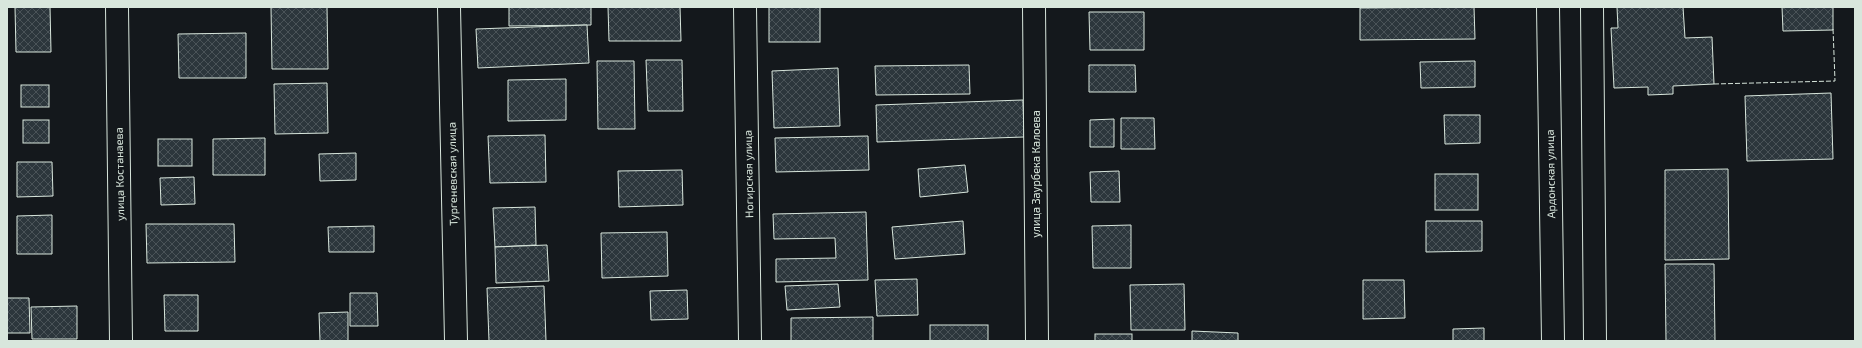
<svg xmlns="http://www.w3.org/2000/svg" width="1862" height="348" font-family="'Exo 2',sans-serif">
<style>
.building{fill:url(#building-cross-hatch);stroke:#d8e6dc}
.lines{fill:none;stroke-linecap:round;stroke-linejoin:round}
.street-casing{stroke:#d8e6dc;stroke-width:24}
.secondary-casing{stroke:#d8e6dc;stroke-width:24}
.street{stroke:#14181c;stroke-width:22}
.secondary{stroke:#14181c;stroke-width:22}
.fence{stroke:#d8e6dc;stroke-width:1;stroke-dasharray:5 2;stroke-linecap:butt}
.labels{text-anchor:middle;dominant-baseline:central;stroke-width:3;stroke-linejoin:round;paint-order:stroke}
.street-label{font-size:11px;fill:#d8e6dc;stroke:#14181c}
</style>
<defs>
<pattern id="building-cross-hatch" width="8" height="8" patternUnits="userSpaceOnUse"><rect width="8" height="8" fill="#2c363c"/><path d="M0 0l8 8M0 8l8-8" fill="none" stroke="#4a5358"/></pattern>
</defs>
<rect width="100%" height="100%" fill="#14181c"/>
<!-- building -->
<g class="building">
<path d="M15,7H50L51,52H16Z"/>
<path d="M271,7H327L328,69H272Z"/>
<path d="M509,7H591V25L509,26Z"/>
<path d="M608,7H680L681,41H609Z"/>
<rect x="769" y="7" width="51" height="35"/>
<path d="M1474,7L1475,39L1360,40V8Z"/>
<path d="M1617,7H1683L1685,38L1712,37L1714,84L1673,86V94L1648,95V87L1614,88L1611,28H1618Z"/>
<path d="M1782,7H1833V30L1783,31Z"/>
<path d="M1089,12H1144V50H1090Z"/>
<path d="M587,25L589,63L478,68L476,29Z"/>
<path d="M246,33V78H179L178,34Z"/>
<path d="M646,60H682L683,111H648Z"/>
<path d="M597,61H634L635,129H598Z"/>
<path d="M1475,61V87L1421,88L1420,62Z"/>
<path d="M969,65L970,94L876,95L875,66Z"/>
<path d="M1089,65H1135L1136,92H1089Z"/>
<path d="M838,68L840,126L774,128L772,71Z"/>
<path d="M566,79V120L508,121V80Z"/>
<path d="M327,83L328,133L275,134L274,84Z"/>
<rect x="21" y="85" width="28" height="22"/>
<path d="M1831,93L1833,159L1747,161L1745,96Z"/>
<path d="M1023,100L1024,137L877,142L876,105Z"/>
<path d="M1444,115H1480V143L1445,144Z"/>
<path d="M1121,118H1154L1155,149H1121Z"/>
<path d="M1114,119V147H1090V120Z"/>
<rect x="23" y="120" width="26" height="23"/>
<path d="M545,135L546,182L490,183L488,136Z"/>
<path d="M868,136L869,170L776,172L775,138Z"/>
<path d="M265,138V175H213V139Z"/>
<rect x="158" y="139" width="34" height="27"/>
<path d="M356,153V180L320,181L319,154Z"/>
<path d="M17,162H52L53,196L17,197Z"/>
<path d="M965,165L968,192L920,197L918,169Z"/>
<path d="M1728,169L1729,259L1665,260V170Z"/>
<path d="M682,170L683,205L619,207L618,171Z"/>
<path d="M1119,171L1120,202H1091L1090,172Z"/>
<rect x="1435" y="174" width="43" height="36"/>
<path d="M194,177L195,204L161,205L160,178Z"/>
<path d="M535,207L536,245L495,247L493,208Z"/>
<path d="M866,212L868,280L776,282V259L836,258L835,238L774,239L773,214Z"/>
<path d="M52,215V254H17V216Z"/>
<path d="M963,221L965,254L895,259L892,227Z"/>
<path d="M1426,221H1482V251L1426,252Z"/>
<path d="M146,224H234L235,262L147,263Z"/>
<path d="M1131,225V268H1093L1092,226Z"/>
<path d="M374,226V252H329L328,227Z"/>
<path d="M667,232L668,276L602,278L601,233Z"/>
<path d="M547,245L549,281L496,283L495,247Z"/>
<path d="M1665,264H1714L1715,341H1666Z"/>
<path d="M917,279L918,315L877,316L875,280Z"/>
<path d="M1363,280H1404L1405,318L1363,319Z"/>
<path d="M838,284L840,307L787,310L785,286Z"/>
<path d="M1184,284L1185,330H1131L1130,285Z"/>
<path d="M544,286L546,341H489L487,288Z"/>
<path d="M687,290L688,319L651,320L650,291Z"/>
<path d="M350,293H377L378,326H350Z"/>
<path d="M164,295H198V331H165Z"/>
<path d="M7,298H29L30,333H7Z"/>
<path d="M77,306V339H32L31,307Z"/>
<path d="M348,312V341H320L319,313Z"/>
<path d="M873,317V341H791V318Z"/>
<rect x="930" y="325" width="58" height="16"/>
<path d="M1484,328V341H1453V329Z"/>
<path d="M1192,331L1238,333V341H1192Z"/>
<rect x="1095" y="334" width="37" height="7"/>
</g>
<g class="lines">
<!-- street casing -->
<g class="street-casing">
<g id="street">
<path d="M117,7L121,341"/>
<path d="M449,7L456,341"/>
<path d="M745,7L750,341"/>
<path d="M1034,7L1037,341"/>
</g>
</g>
<!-- secondary casing -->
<g class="secondary-casing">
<g id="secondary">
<path d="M1548,7L1553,341"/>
<path d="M1592,7L1595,341"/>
</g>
</g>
<!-- street -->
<use href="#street" class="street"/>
<!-- secondary -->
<use href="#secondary" class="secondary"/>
<!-- fence -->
<path class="fence" d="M1714,84L1835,81L1833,28"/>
</g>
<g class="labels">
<!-- street labels -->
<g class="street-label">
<text transform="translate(119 174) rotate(-91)">улица Костанаева</text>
<text transform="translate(452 174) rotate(-91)">Тургеневская улица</text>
<text transform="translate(748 174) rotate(-91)">Ногирская улица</text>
<text transform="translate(1035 174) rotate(-90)">улица Заурбека Калоева</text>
<text transform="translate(1550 174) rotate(-91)">Ардонская улица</text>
</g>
</g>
<!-- border -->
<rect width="1862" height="348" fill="none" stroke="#d8e6dc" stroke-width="16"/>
</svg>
